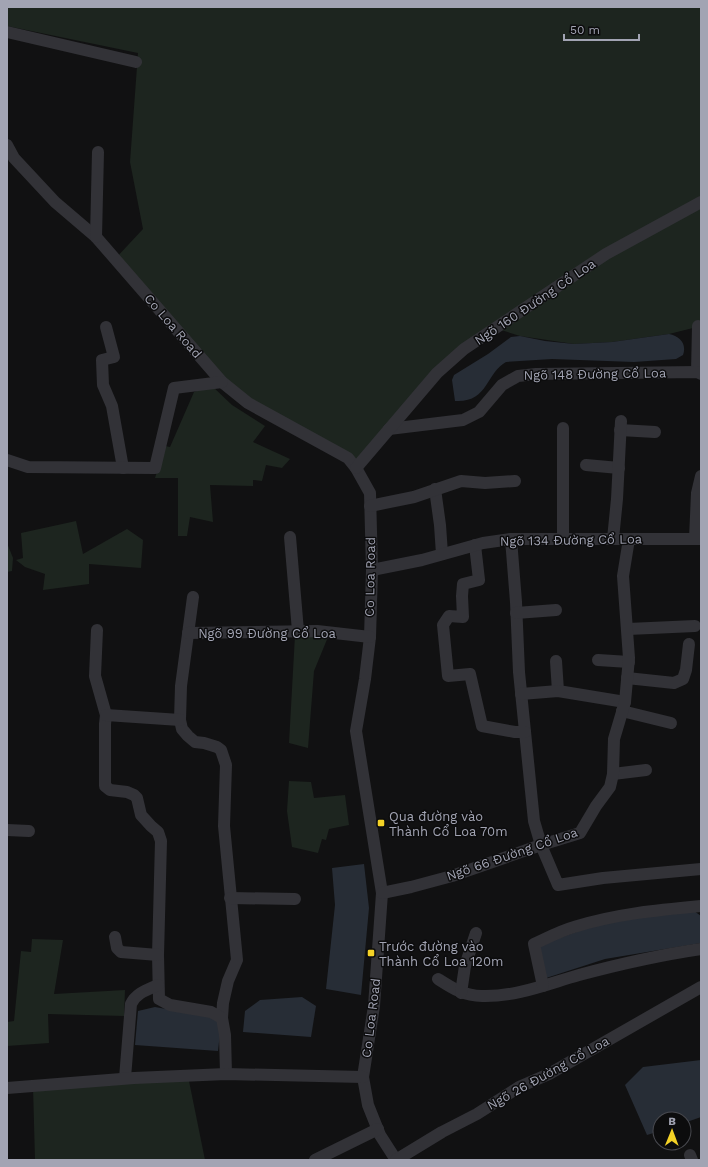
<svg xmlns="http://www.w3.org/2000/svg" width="708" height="1167" font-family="'Work Sans',sans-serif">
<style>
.green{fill:#1d251f}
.water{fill:#272d36}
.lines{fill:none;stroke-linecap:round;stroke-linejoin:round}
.minor{stroke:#323237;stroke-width:12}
.poi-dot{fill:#f4d226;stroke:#0c0c0d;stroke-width:1.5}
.labels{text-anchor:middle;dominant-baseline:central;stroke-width:3;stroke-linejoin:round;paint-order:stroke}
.street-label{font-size:13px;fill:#a2a4b3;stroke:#0c0c0d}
.poi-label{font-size:13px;fill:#a2a4b3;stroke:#0c0c0d;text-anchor:start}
</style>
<rect width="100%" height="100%" fill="#111112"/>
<!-- green -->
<g class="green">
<path d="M7,7H701V326L669,334L612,342L574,344L520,336L495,328L437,373L356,468L248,403L115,259L143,229L130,162L138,53L7,26Z"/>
<path d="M212,386L232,405L265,426L253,442L290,459L282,468L266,465L262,481L253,480V486L210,485L213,522L190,517L187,536H178V478H155L165,446L170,447L194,392Z"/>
<path d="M76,521L83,554L127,529L143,540L141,568L89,564V584L43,590L45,574L25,567L16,560L23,558L21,533Z"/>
<path d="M7,543L13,558L12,571L7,572Z"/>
<path d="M295,635L328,637L314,671L308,748L289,743Z"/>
<path d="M289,781L311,782L314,798L345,795L349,825L329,829L326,840L322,839L318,853L292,847L287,811Z"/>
<path d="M32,939L63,940L54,994L125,990L124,1016L48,1014L49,1043L7,1046V1022L14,1021L21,951L31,952Z"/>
<path d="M188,1076L205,1160H35L33,1086Z"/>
</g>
<!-- water -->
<g class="water">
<path d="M669,334C680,336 687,344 683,355L676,359L634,362L552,359L506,362C486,373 488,403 455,401L452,380L454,375L488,354L511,337L520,336L545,341L574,344L612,342Z"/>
<path d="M364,864L369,908L361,995L326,989L335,905L332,868Z"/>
<path d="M694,911L701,916V943L605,959L543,979L537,946L613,919Z"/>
<path d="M302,997L316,1006L311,1037L243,1032L245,1011L260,1000Z"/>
<path d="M155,1007L216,1018L221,1024L218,1051L135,1045L138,1011Z"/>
<path d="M701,1060V1117L684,1123V1119H660V1131L647,1135L625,1085L643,1067Z"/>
</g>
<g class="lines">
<!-- minor -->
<g class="minor">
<path d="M7,32L136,62"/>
<path d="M7,145L14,158L55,202L96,237L222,382L248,403L348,458L356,468L370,493L372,570L370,637L365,679L356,731L382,893L374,1006L363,1077L368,1105L380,1135L396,1160"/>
<path d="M96,237L98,152"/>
<path d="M106,327L114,357L102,360L103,385L112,406L123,468"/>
<path d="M697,372L698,326"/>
<path d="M389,429L463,420L479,412L502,385L518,376L536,374L697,372L701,374"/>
<path d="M620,430L655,432"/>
<path d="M7,460L28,467L155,468L174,388L222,382"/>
<path d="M586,465L619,468"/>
<path d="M356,468L437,373L464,349L606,254L701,202"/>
<path d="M435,489L440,525L442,554"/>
<path d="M370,506L414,497L461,481L485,483L515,481"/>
<path d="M290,537L298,631"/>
<path d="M511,539L516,602L519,672L534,821L541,845L558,885L603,878L701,869"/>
<path d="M563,539V428"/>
<path d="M613,539L617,499L621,421"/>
<path d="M695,539L697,493L701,476"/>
<path d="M475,545L479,580L463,584L462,596L463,617L449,616L443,625L448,676L470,674L482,726L515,732H525"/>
<path d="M372,570L422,560L483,543L511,539H701"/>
<path d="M193,597L181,686L180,720L182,729L188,736L195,742L204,743L217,747L221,750L226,765L224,826L237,960L228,981L223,1003L222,1018"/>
<path d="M516,613L556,610"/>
<path d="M628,629L695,626"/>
<path d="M97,630L95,676L106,715L105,724V786L110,790L127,792L134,795L137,798L141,815L151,826L158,832L161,841L158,955L159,999L170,1005L211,1012L222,1018L225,1035L226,1074"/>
<path d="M188,633L317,631L370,637"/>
<path d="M598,660L629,662"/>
<path d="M556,661L558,691"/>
<path d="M627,678L674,683L683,679L686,670L689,644"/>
<path d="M521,694L558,691L625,702"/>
<path d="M622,711L671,723"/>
<path d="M106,715L180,720"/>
<path d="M613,774L646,770"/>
<path d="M7,830L29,831"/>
<path d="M382,893L411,887L452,876L541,845L580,833L596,806L610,787L613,774L614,739L625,702L629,658L623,576L629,539"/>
<path d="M230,898L295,899"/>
<path d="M115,937L117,948L121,952L158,955"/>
<path d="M438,979C452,988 464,996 482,996C516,997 547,984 579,975C620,964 660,955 701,949"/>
<path d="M543,986L534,944C547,938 560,931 574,927C615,914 658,910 701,906"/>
<path d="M461,993L465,966L476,933"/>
<path d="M125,1078L131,1004C136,993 147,990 158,985"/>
<path d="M7,1088L134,1078L226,1074L363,1077"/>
<path d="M690,1155L692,1160"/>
<path d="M315,1160L378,1129"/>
<path d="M396,1160L442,1132L477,1114L519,1087L549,1074L701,987"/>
</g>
</g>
<!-- markers -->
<g class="poi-dot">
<rect x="377" y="819" width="8" height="8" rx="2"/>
<rect x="367" y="949" width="8" height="8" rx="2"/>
</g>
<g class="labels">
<!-- street labels -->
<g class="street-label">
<text transform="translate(535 302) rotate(-34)">Ngõ 160 Đường Cổ Loa</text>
<text transform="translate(173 326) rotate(49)">Co Loa Road</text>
<text transform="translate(595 374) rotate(-1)">Ngõ 148 Đường Cổ Loa</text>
<text transform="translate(571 540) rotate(-1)">Ngõ 134 Đường Cổ Loa</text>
<text transform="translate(370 577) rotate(-89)">Co Loa Road</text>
<text x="267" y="633">Ngõ 99 Đường Cổ Loa</text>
<text transform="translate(512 854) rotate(-19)">Ngõ 66 Đường Cổ Loa</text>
<text transform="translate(371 1018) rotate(-83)">Co Loa Road</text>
<text transform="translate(548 1073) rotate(-29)">Ngõ 26 Đường Cổ Loa</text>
</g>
<!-- poi labels -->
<g class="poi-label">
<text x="389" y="816">Qua đường vào<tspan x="389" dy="15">Thành Cổ Loa 70m</tspan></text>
<text x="379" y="946">Trước đường vào<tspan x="379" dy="15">Thành Cổ Loa 120m</tspan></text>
</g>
</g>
<!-- border -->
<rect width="708" height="1167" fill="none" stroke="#a2a4b3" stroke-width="16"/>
<!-- north arrow -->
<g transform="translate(672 1131) rotate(1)"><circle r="19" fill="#0c0c0d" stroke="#48494f"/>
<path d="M0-3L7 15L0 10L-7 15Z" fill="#f4d226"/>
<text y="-6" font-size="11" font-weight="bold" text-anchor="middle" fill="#a2a4b3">B</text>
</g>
<!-- scale -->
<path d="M564 34v6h75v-6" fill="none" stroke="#a2a4b3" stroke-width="2"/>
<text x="570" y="34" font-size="12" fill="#a2a4b3" stroke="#0c0c0d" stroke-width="3" paint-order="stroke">50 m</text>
</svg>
